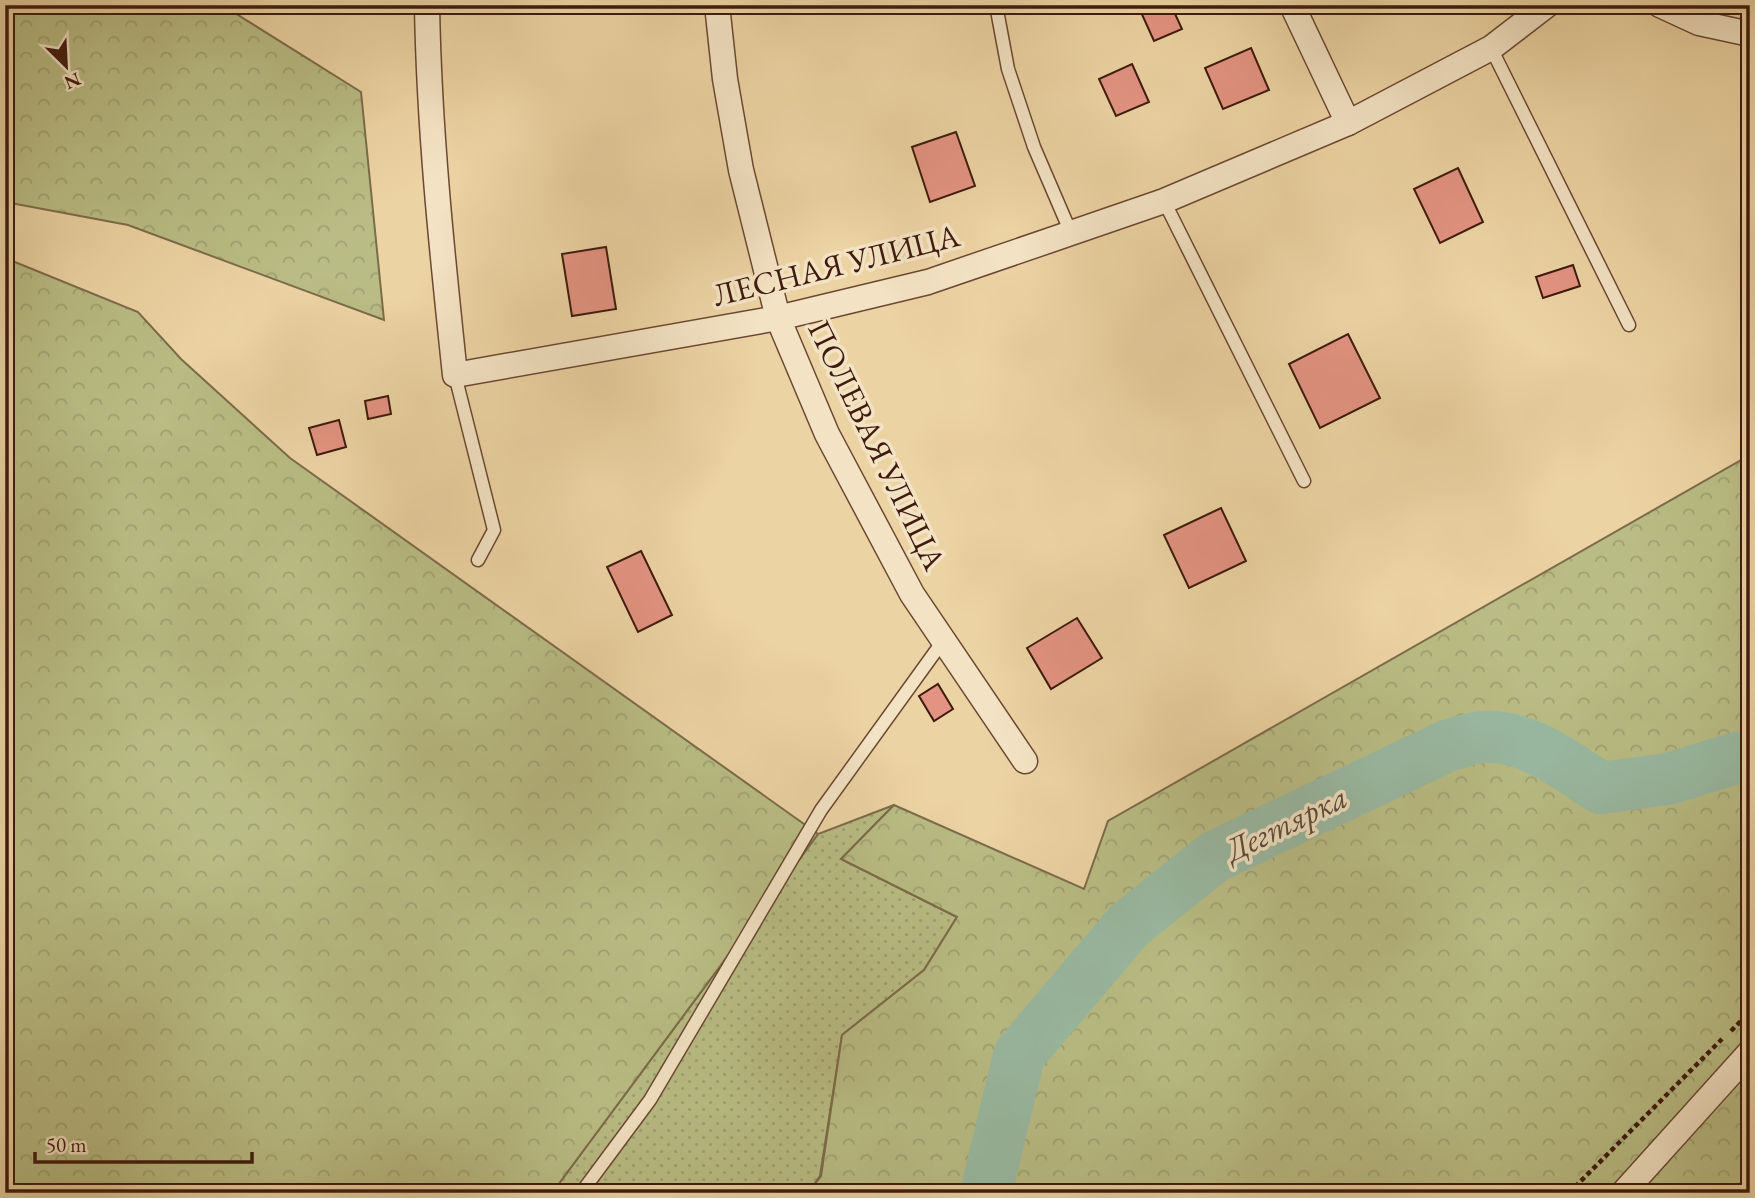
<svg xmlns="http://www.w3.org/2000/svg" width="1755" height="1198" font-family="'EB Garamond',serif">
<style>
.grass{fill:url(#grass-dots);stroke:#7c6c48;stroke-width:2}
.forest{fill:url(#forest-crowns);stroke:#7c6c48;stroke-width:2}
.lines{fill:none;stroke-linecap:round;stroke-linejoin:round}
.river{stroke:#99b9a2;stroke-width:52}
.building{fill:#e39382;stroke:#3e1b0d;stroke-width:2}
.lane-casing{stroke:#6a4932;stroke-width:15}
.street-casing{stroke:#6a4932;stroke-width:27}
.path{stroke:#3e1b0d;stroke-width:4.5;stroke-dasharray:5 3.5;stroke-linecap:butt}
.lane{stroke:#f3e2c3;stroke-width:12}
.street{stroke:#f3e2c3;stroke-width:24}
.labels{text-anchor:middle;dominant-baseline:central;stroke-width:7;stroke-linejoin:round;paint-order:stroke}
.street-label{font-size:32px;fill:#3e1b0d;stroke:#f3e2c3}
.water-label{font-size:33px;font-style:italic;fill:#594a3a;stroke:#f3e2c3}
</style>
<defs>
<pattern id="grass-dots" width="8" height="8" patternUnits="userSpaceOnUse" patternTransform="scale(1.75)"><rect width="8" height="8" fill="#b9bc84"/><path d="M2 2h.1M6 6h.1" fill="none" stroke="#a0a171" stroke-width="1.8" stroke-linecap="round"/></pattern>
<pattern id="forest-crowns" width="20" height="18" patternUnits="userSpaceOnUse" patternTransform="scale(1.75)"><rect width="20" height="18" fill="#b9bc84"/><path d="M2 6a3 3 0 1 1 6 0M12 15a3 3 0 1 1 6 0" fill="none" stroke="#a0a171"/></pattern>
</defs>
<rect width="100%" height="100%" fill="#ecd3a3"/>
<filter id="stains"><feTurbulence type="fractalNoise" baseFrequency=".00286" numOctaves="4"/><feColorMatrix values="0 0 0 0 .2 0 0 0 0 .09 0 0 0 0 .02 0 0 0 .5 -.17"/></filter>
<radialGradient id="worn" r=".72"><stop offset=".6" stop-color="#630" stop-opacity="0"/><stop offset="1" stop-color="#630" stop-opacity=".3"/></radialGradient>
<!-- grass -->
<path class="grass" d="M894,805L841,859L957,917L924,970L842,1035L820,1176L808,1193H552L818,834Z"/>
<!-- forest -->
<g class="forest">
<path d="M5,5H222L361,92L384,320L128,225L5,202Z"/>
<path d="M5,258L138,312L181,359L290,458L818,834L552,1193H5Z"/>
<path d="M1750,455V1193H808L821,1176L842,1035L924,970L957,917L841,859L894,805L1084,889L1108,821Z"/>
</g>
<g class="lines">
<!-- river -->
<path class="river" d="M986,1193L1019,1055L1129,925L1214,857L1449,745C1459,743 1471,738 1481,737C1528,734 1564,765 1601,788L1668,779L1736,758L1750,756"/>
</g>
<!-- building -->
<g class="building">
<path d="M1150,5H1171L1182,29L1154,41L1140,10Z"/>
<path d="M1251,48L1269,90L1223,109L1205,68Z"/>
<path d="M1132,64L1149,102L1116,116L1099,79Z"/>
<path d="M956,132L975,186L930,202L912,147Z"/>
<path d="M1458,168L1483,222L1440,243L1414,189Z"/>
<path d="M606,247L616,309L572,316L562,254Z"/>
<path d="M1573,265L1580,286L1543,298L1536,277Z"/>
<path d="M1348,334L1380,398L1320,428L1289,364Z"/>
<path d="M388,396L391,414L368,419L365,401Z"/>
<path d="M339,420L346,447L317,455L309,428Z"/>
<path d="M1221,508L1246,561L1189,588L1164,535Z"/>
<path d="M641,551L672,615L638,632L607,567Z"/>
<path d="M1077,618L1102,658L1051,689L1027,648Z"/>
<path d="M938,684L953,709L934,721L919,696Z"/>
</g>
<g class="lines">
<!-- lane casing -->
<g class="lane-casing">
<g id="lane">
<path d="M996,5L1008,69L1034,147L1071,233"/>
<path d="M1491,48L1629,325"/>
<path d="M1164,201L1304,481"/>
<path d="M455,375L494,530L478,560"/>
<path d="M581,1193L650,1100L821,810L943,641"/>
</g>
</g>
<!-- street casing -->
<g class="street-casing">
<g id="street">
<path d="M427,5C429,129 442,252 455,375L778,318L928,282L1071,233L1164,201L1348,123L1491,48L1547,5"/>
<path d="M717,5L725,79L741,170L778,318L827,434L912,594L1025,761"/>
<path d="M1292,5L1348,123"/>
<path d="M1660,5L1699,23L1750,34"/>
<path d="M1623,1193L1750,1052"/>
</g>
</g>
<!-- path -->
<g class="path">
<path d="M1731,1031L1750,1012"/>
<path d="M1569,1193L1722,1039"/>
</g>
<!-- lane -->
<use href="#lane" class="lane"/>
<!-- street -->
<use href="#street" class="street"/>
</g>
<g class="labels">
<!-- street labels -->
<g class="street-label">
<text transform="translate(836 265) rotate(-14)">ЛЕСНАЯ УЛИЦА</text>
<text transform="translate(877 445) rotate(64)">ПОЛЕВАЯ УЛИЦА</text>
</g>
<!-- water labels -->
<g class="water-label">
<text transform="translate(1286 823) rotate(-26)">Дегтярка</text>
</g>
</g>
<!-- margin -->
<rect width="1755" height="1198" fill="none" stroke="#ecd3a3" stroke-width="28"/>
<rect x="7" y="7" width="1741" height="1184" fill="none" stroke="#3e1b0d" stroke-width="3.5"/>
<rect x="14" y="14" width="1727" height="1170" fill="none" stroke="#3e1b0d" stroke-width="2"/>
<!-- north arrow -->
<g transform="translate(66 66) rotate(156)" stroke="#f3e2c3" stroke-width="5" paint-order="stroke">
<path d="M0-5L12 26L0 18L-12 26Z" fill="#3e1b0d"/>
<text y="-10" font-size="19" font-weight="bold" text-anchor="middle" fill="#3e1b0d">N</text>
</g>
<!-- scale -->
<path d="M35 1152v10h217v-10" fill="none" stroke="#3e1b0d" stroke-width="3.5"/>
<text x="46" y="1152" font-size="21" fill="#3e1b0d" stroke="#f3e2c3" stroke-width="5" paint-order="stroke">50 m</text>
<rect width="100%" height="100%" filter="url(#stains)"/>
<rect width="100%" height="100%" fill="url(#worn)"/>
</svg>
